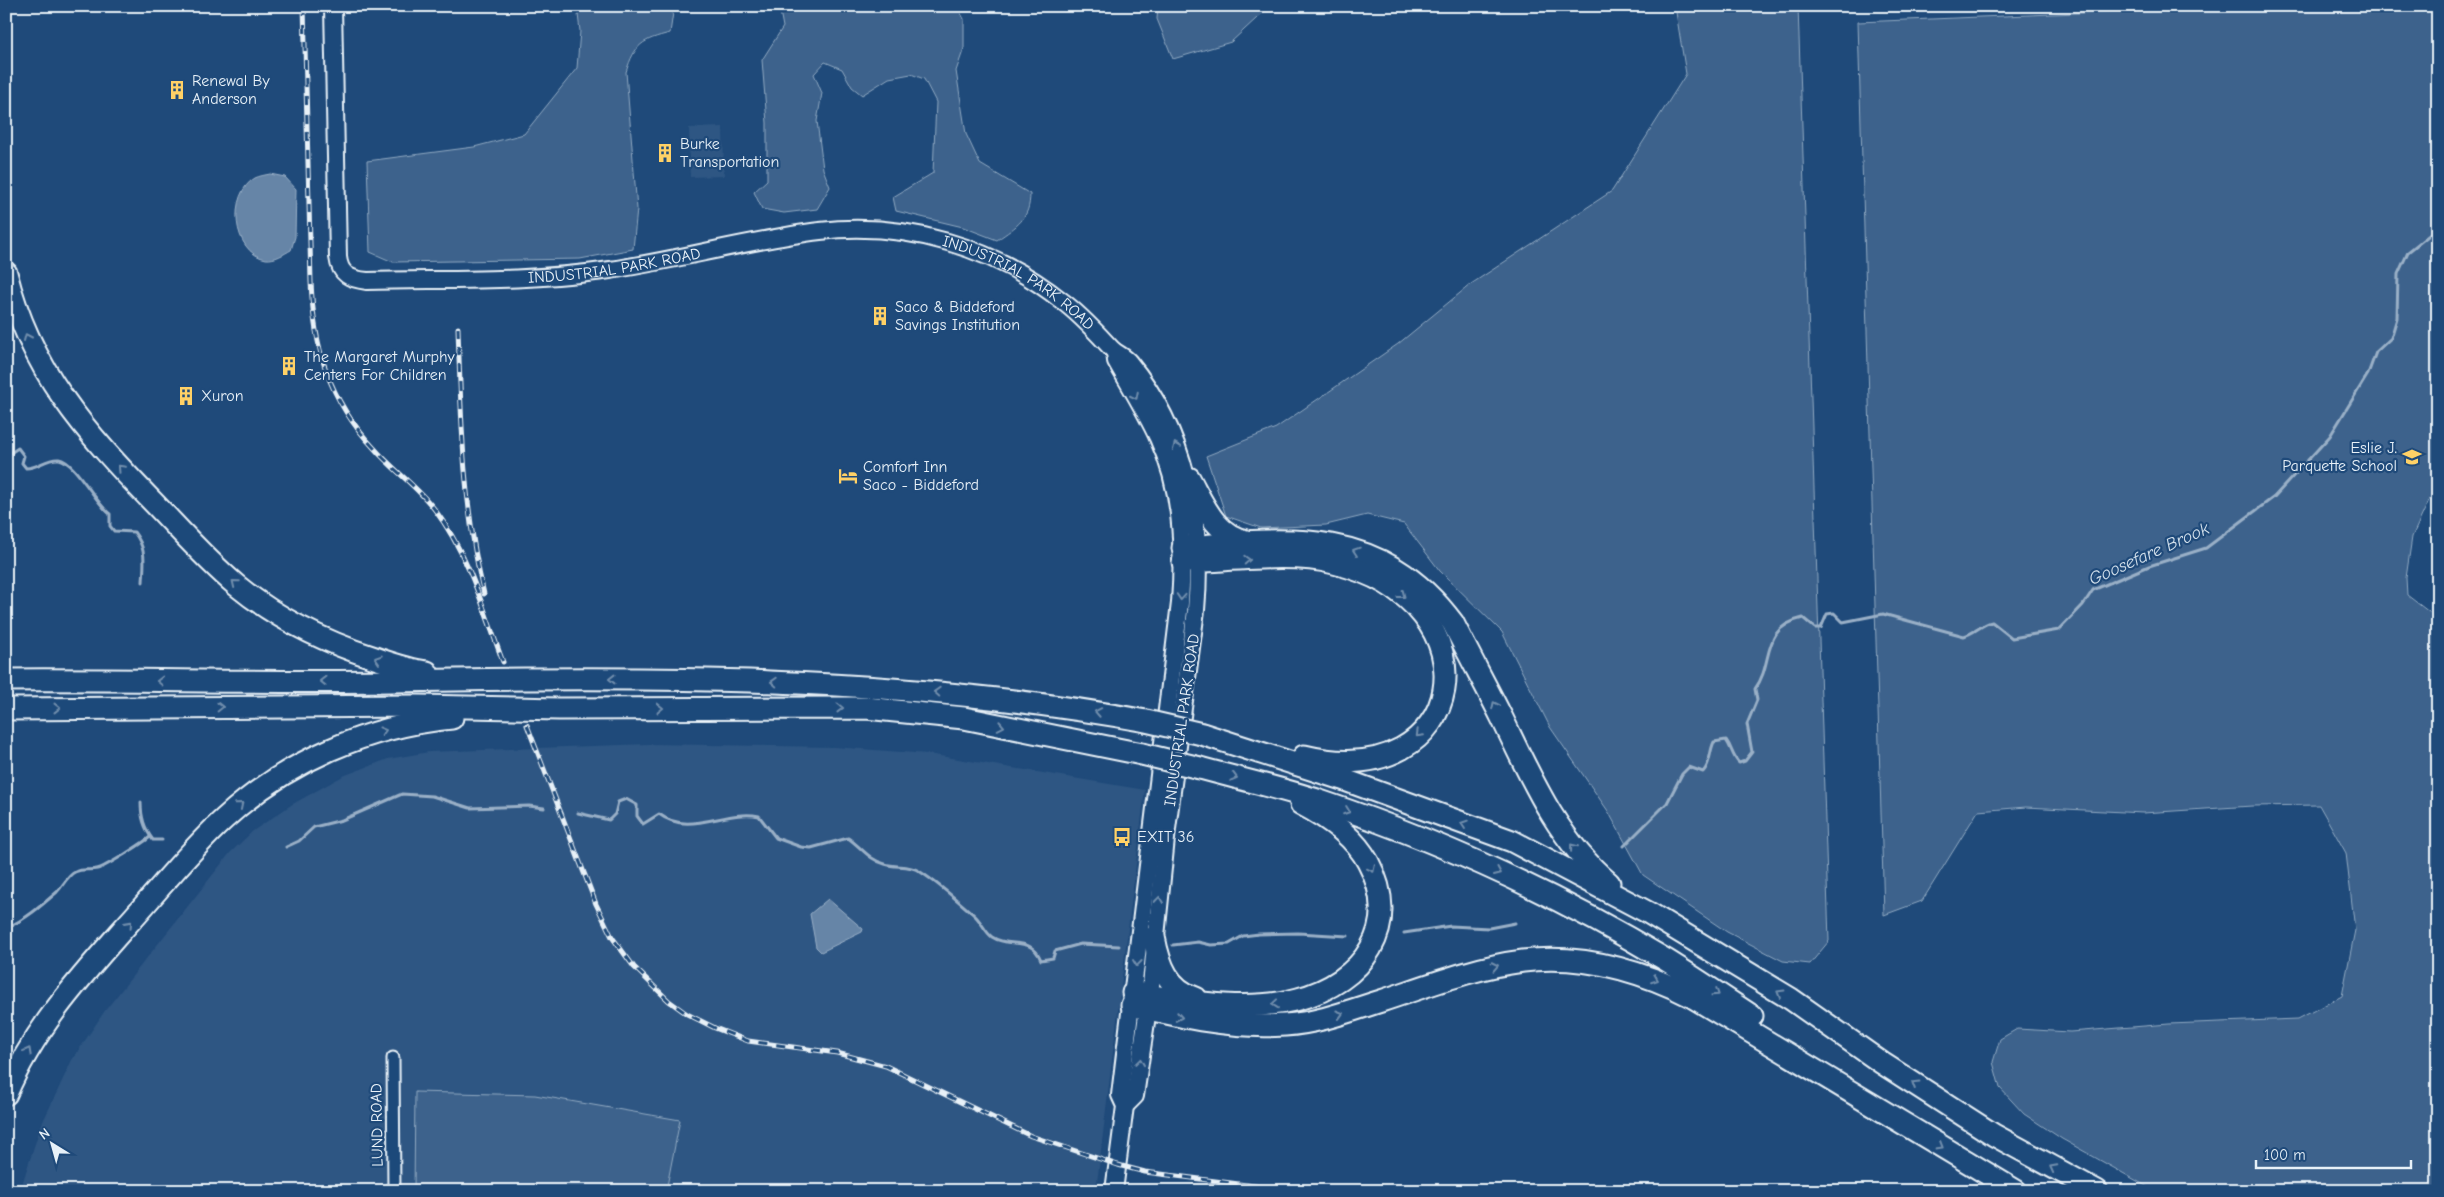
<svg xmlns="http://www.w3.org/2000/svg" width="2444" height="1197" font-family="'Comic Neue',sans-serif">
<style>
.built{fill:#2e5683}
.green{fill:#3c628c;stroke:#92aac2}
.water{fill:#6685a7;stroke:#9ab0c7}
.lines{fill:none;stroke-linecap:round;stroke-linejoin:round}
.stream{stroke:#9ab0c7;stroke-width:3}
.street-casing{stroke:#e8f1f8;stroke-width:15}
.secondary-casing{stroke:#e8f1f8;stroke-width:20}
.highway-casing{stroke:#e8f1f8;stroke-width:25}
.street{stroke:#1f4a7a;stroke-width:11}
.secondary{stroke:#1f4a7a;stroke-width:16}
.highway{stroke:#1f4a7a;stroke-width:21}
.rail-casing{stroke:#e8f1f8;stroke-width:5}
.rail{stroke:#1f4a7a;stroke-width:3;stroke-dasharray:9;stroke-linecap:butt}
.highway-bridge-casing{stroke:#e8f1f8;stroke-width:25;stroke-linecap:butt}
.highway-bridge{stroke:#1f4a7a;stroke-width:21}
.oneway{stroke:#6f8dac}
.labels{text-anchor:middle;dominant-baseline:central;stroke-width:4.5;stroke-linejoin:round;paint-order:stroke}
.poi-label{font-size:16px;fill:#e8f1f8;stroke:#1f4a7a;text-anchor:start}
.street-label{font-size:16px;fill:#e8f1f8;stroke:#1f4a7a}
.water-label{font-size:18px;font-style:italic;fill:#d4e1ec;stroke:#1f4a7a}
</style>
<rect width="100%" height="100%" fill="#1f4a7a"/>
<filter id="ink" filterUnits="userSpaceOnUse"><feTurbulence type="fractalNoise" baseFrequency=".02" numOctaves="2"/><feDisplacementMap in="SourceGraphic" scale="10" xChannelSelector="R" yChannelSelector="G"/><feConvolveMatrix kernelMatrix="1 2 1 2 8 2 1 2 1" color-interpolation-filters="sRGB"/></filter>
<g filter="url(#ink)">
<!-- built -->
<g class="built">
<path d="M723,127L724,176L690,177L689,128Z"/>
<path d="M649,744L834,747L928,754L1145,790L1096,1191H20L40,1128L72,1060L104,1012L230,853L253,831L291,805L343,776L388,759L429,752Z"/>
</g>
<!-- green -->
<g class="green">
<path d="M577,6H674L670,33C642,40 635,44 626,72L637,209L633,249L580,259L393,262L370,252L367,161L474,147L524,134L577,68L580,31Z"/>
<path d="M779,6H957L964,19V48L956,71L966,134L980,164L1030,194C1030,219 1017,226 997,240L963,227L896,211L893,197L933,173L936,102L924,79L911,74L889,78L862,95L852,87L842,69L825,62L814,74L822,93L817,121L823,169L830,187L817,209L784,213L762,209L754,192L767,180V123L762,60L783,27Z"/>
<path d="M1158,6H1270L1231,42L1173,59L1157,19Z"/>
<path d="M1675,6H1798L1829,941L1810,964L1783,961L1727,932L1643,875L1608,811L1550,727L1502,632L1440,571L1404,524L1367,515L1326,525L1261,528L1226,516L1206,456L1276,428L1398,344L1471,284L1612,191L1686,74Z"/>
<path d="M2249,6H2438V467L2432,494L2412,537L2406,578L2407,595L2438,619V1191H2155L2062,1139L2024,1114L2000,1088L1993,1062L2000,1039L2017,1029L2070,1032L2169,1024L2298,1019L2342,996L2355,930L2346,853L2319,805L2252,806L2143,813L2026,807L1978,811L1922,901L1884,915L1858,22Z"/>
<path d="M415,1092L535,1095L680,1120L666,1191H414Z"/>
</g>
<!-- water -->
<g class="water">
<path d="M270,174L285,177L296,189L295,237L291,250C284,254 275,260 266,259C232,253 227,194 255,178C259,176 265,175 270,174Z"/>
<path d="M828,899L863,929L862,932L821,952L816,947L810,914Z"/>
</g>
<g class="lines">
<!-- stream -->
<g class="stream">
<path d="M6,456L18,448L24,456L22,463L26,468C38,468 46,458 59,459C75,461 96,504 110,514V526L114,531L134,532C147,549 144,562 143,582"/>
<path d="M141,802C141,817 144,828 153,840H162"/>
<path d="M578,813L609,820L615,814L618,802L626,799L637,805V816L643,824L659,814C689,837 726,809 759,816L776,838L801,847L811,848L848,838C861,847 869,860 885,864C896,868 909,864 919,871C938,883 956,899 973,914C981,920 984,931 992,937C1010,949 1031,935 1041,960L1053,958L1055,951L1081,944L1119,946"/>
<path d="M1624,846L1667,803L1682,774L1689,767L1703,772C1711,764 1709,752 1714,742L1726,740C1732,748 1732,756 1739,763L1745,761L1752,752L1747,724L1757,700L1755,689C1775,662 1759,628 1803,618L1815,628H1821L1827,614L1834,613L1843,622L1883,614L1964,636C1975,633 1982,624 1992,622L2012,638L2059,630L2083,605L2093,590L2149,566L2206,548L2274,497L2330,436L2368,374L2376,352L2391,338L2397,318L2398,274L2408,252L2438,228"/>
<path d="M286,847L299,841L314,827L342,820L402,794L432,796L470,808L529,806L544,808"/>
<path d="M6,928C25,920 41,906 57,892C63,886 67,876 75,872C83,868 89,871 97,869C106,867 143,843 150,837"/>
<path d="M1404,933L1451,926L1489,928L1515,923"/>
<path d="M1173,945L1198,942L1211,945L1229,944L1243,936L1259,934L1298,933L1348,936"/>
</g>
<!-- street casing -->
<g class="street-casing">
<path id="street" d="M393,1058L394,1191"/>
</g>
<!-- secondary casing -->
<g class="secondary-casing">
<g id="secondary">
<path id="s1" d="M333,6L338,257C340,275 350,279 367,281C445,279 525,282 603,271C676,261 747,240 820,231C905,221 995,247 1062,301C1081,315 1096,332 1112,349C1117,354 1124,356 1129,362C1186,431 1204,523 1196,610L1167,829L1150,995L1135,1096L1125,1106"/>
<path d="M1114,1191L1125,1106L1120,1095L1180,603C1184,546 1182,490 1158,438C1146,412 1130,386 1116,361L1115,352"/>
</g>
</g>
<!-- highway casing -->
<g class="highway-casing">
<g id="highway">
<path d="M6,273C30,370 85,432 153,502C180,530 206,560 236,585C276,618 323,641 372,657C390,663 408,670 427,672"/>
<path d="M1189,478C1203,503 1215,536 1247,541"/>
<path d="M1183,548C1289,536 1382,527 1453,623C1469,655 1486,686 1502,718C1531,778 1557,839 1609,883"/>
<path d="M1183,562C1228,561 1292,552 1334,563C1503,604 1468,796 1304,756"/>
<path d="M6,680C134,679 263,683 391,681C644,676 896,675 1146,721"/>
<path d="M6,709L418,706L559,709L866,708L964,718L1142,754"/>
<path d="M1202,734L1342,779L1512,841L1649,913L1791,999L1882,1063L1994,1135L2097,1191"/>
<path d="M1200,768C1240,779 1281,788 1320,801C1440,841 1558,895 1666,960C1695,978 1723,997 1752,1016"/>
<path d="M1154,937C1159,964 1168,990 1196,998"/>
<path d="M1133,993C1186,1001 1246,1013 1298,999C1363,982 1403,927 1368,862C1354,836 1326,817 1301,804"/>
<path d="M1132,1005C1182,1017 1234,1029 1285,1025C1318,1023 1349,1011 1381,1001C1427,986 1475,967 1523,961C1582,954 1639,970 1691,996L2016,1191"/>
<path d="M6,1094C33,1030 79,979 124,928C157,892 188,852 224,819C287,761 368,726 452,718"/>
</g>
</g>
<!-- street -->
<use href="#street" class="street"/>
<!-- secondary -->
<use href="#secondary" class="secondary"/>
<!-- highway -->
<use href="#highway" class="highway"/>
<!-- rail casing -->
<g class="rail-casing">
<g id="rail">
<path d="M304,6L311,282C314,348 328,399 374,448C393,470 418,487 435,510C469,555 484,611 503,662"/>
<path d="M458,328C461,417 463,507 484,594"/>
<path d="M527,725L596,904L612,937L634,967L669,1001L687,1014L715,1028L748,1041L837,1053L886,1066L1031,1136L1118,1165L1145,1172L1293,1191"/>
</g>
</g>
<!-- rail -->
<use href="#rail" class="rail"/>
<!-- highway-bridge casing -->
<g class="highway-bridge-casing">
<g id="highway-bridge">
<path d="M1146,721L1202,734"/>
<path d="M1142,754L1200,768"/>
</g>
</g>
<!-- highway-bridge -->
<use href="#highway-bridge" class="highway-bridge"/>
</g>
<!-- one-way arrows -->
<defs><path id="oneway-chevron" d="M-2-3.5L2.5 0L-2 3.5" fill="none" stroke-width="1.6" stroke-linecap="round" stroke-linejoin="round" transform="scale(1.25)"/></defs>
<g class="oneway">
<use href="#oneway-chevron" transform="translate(27 337) rotate(-114)"/>
<use href="#oneway-chevron" transform="translate(1135 396) rotate(63)"/>
<use href="#oneway-chevron" transform="translate(1176 446) rotate(-112)"/>
<use href="#oneway-chevron" transform="translate(121 468) rotate(-133)"/>
<use href="#oneway-chevron" transform="translate(1356 551) rotate(-161)"/>
<use href="#oneway-chevron" transform="translate(1247 560) rotate(-3)"/>
<use href="#oneway-chevron" transform="translate(235 583) rotate(-141)"/>
<use href="#oneway-chevron" transform="translate(1402 595) rotate(37)"/>
<use href="#oneway-chevron" transform="translate(1181 597) rotate(94)"/>
<use href="#oneway-chevron" transform="translate(378 659) rotate(-162)"/>
<use href="#oneway-chevron" transform="translate(612 679) rotate(-180)"/>
<use href="#oneway-chevron" transform="translate(160 681) rotate(-179)"/>
<use href="#oneway-chevron" transform="translate(323 681) rotate(180)"/>
<use href="#oneway-chevron" transform="translate(774 682) rotate(-177)"/>
<use href="#oneway-chevron" transform="translate(937 692) rotate(-177)"/>
<use href="#oneway-chevron" transform="translate(1495 705) rotate(-116)"/>
<use href="#oneway-chevron" transform="translate(220 707) rotate(-1)"/>
<use href="#oneway-chevron" transform="translate(57 708)"/>
<use href="#oneway-chevron" transform="translate(660 708) rotate(-1)"/>
<use href="#oneway-chevron" transform="translate(840 708) rotate(1)"/>
<use href="#oneway-chevron" transform="translate(1098 712) rotate(-169)"/>
<use href="#oneway-chevron" transform="translate(1001 726) rotate(11)"/>
<use href="#oneway-chevron" transform="translate(383 731) rotate(-15)"/>
<use href="#oneway-chevron" transform="translate(1419 734) rotate(135)"/>
<use href="#oneway-chevron" transform="translate(1234 777) rotate(15)"/>
<use href="#oneway-chevron" transform="translate(240 805) rotate(-40)"/>
<use href="#oneway-chevron" transform="translate(1347 811) rotate(20)"/>
<use href="#oneway-chevron" transform="translate(1464 824) rotate(-161)"/>
<use href="#oneway-chevron" transform="translate(1573 847) rotate(-128)"/>
<use href="#oneway-chevron" transform="translate(1372 869) rotate(64)"/>
<use href="#oneway-chevron" transform="translate(1498 872) rotate(24)"/>
<use href="#oneway-chevron" transform="translate(1159 900) rotate(-83)"/>
<use href="#oneway-chevron" transform="translate(129 924) rotate(-48)"/>
<use href="#oneway-chevron" transform="translate(1137 963) rotate(97)"/>
<use href="#oneway-chevron" transform="translate(1495 966) rotate(-12)"/>
<use href="#oneway-chevron" transform="translate(1655 979) rotate(21)"/>
<use href="#oneway-chevron" transform="translate(1716 993) rotate(33)"/>
<use href="#oneway-chevron" transform="translate(1780 993) rotate(-149)"/>
<use href="#oneway-chevron" transform="translate(1275 1004) rotate(174)"/>
<use href="#oneway-chevron" transform="translate(1340 1014) rotate(-17)"/>
<use href="#oneway-chevron" transform="translate(1179 1017) rotate(10)"/>
<use href="#oneway-chevron" transform="translate(28 1051) rotate(-61)"/>
<use href="#oneway-chevron" transform="translate(1140 1062) rotate(-82)"/>
<use href="#oneway-chevron" transform="translate(1915 1084) rotate(-148)"/>
<use href="#oneway-chevron" transform="translate(1940 1146) rotate(31)"/>
<use href="#oneway-chevron" transform="translate(2053 1168) rotate(-152)"/>
</g>
</g>
<!-- icons -->
<defs>
<g id="building-bare" transform="scale(1.5)"><path d="M-4-6H4V6H1V3H-1V6H-4ZM-2.5-4.3h1.7v1.8h-1.7ZM.8-4.3h1.7v1.8H.8ZM-2.5-1h1.7V.8h-1.7ZM.8-1h1.7V.8H.8Z" fill="#ffd166" stroke="#1f4a7a" stroke-width="2.5" paint-order="stroke"/></g>
<g id="school-bare" transform="scale(1.5)"><path d="M0-5L7-2L0 1L-7-2ZM-4 1L0 2.5L4 1V4Q0 6-4 4Z" fill="#ffd166" stroke="#1f4a7a" stroke-width="2.5" paint-order="stroke"/></g>
<g id="hotel-bare" transform="scale(1.5)"><path d="M-6-4.5h1.5V1H6V5H4.5V3h-9V5H-6ZM-4 0a1.8 1.8 0 1 1 3.6 0ZM.5 0V-2.5h3Q6-2.5 6 0Z" fill="#ffd166" stroke="#1f4a7a" stroke-width="2.5" paint-order="stroke"/></g>
<g id="bus-bare" transform="scale(1.5)"><path d="M-5-6H5V4H4V6H2V4H-2V6H-4V4H-5ZM-3.5-4V0h7V-4ZM-3.5 1.2v1.5H-2V1.2ZM2 1.2v1.5H3.5V1.2Z" fill="#ffd166" stroke="#1f4a7a" stroke-width="2.5" paint-order="stroke"/></g>
</defs>
<g fill-rule="evenodd">
<use href="#building-bare" x="177" y="90"/>
<use href="#building-bare" x="665" y="153"/>
<use href="#building-bare" x="880" y="316"/>
<use href="#building-bare" x="289" y="366"/>
<use href="#building-bare" x="186" y="396"/>
<use href="#school-bare" x="2412" y="457"/>
<use href="#hotel-bare" x="848" y="476"/>
<use href="#bus-bare" x="1122" y="837"/>
</g>
<g class="labels">
<!-- poi labels -->
<g class="poi-label">
<text x="192" y="81">Renewal By<tspan x="192" dy="18">Anderson</tspan></text>
<text x="680" y="144">Burke<tspan x="680" dy="18">Transportation</tspan></text>
<text x="895" y="307">Saco &amp; Biddeford<tspan x="895" dy="18">Savings Institution</tspan></text>
<text x="304" y="357">The Margaret Murphy<tspan x="304" dy="18">Centers For Children</tspan></text>
<text x="201" y="396">Xuron</text>
<text x="2397" y="448" text-anchor="end">Eslie J.<tspan x="2397" dy="18">Parquette School</tspan></text>
<text x="863" y="467">Comfort Inn<tspan x="863" dy="18">Saco - Biddeford</tspan></text>
<text x="1137" y="837">EXIT 36</text>
</g>
<!-- street labels -->
<g class="street-label">
<text stroke="none"><textPath href="#s1" startOffset="541">INDUSTRIAL PARK ROAD</textPath></text>
<text stroke="none"><textPath href="#s1" startOffset="961">INDUSTRIAL PARK ROAD</textPath></text>
<text transform="translate(1182 720) rotate(-82)">INDUSTRIAL PARK ROAD</text>
<text transform="translate(377 1125) rotate(-91)">LUND ROAD</text>
</g>
<!-- water labels -->
<g class="water-label">
<text transform="translate(2149 554) rotate(-24)">Goosefare Brook</text>
</g>
</g>
<!-- margin -->
<rect width="2444" height="1197" fill="none" stroke="#1f4a7a" stroke-width="25"/>
<rect x="12" y="12" width="2419" height="1172" fill="none" stroke="#e8f1f8" stroke-width="2" filter="url(#ink)"/>
<!-- north arrow -->
<g transform="translate(52 1144) rotate(323)" stroke="#1f4a7a" stroke-width="4" paint-order="stroke">
<path d="M0-4L9 19L0 12L-9 19Z" fill="#e8f1f8"/>
<text y="-8" font-size="14" font-weight="bold" text-anchor="middle" fill="#e8f1f8">N</text>
</g>
<!-- scale -->
<path d="M2256 1160v8h155v-8" fill="none" stroke="#e8f1f8" stroke-width="2.5"/>
<text x="2264" y="1160" font-size="15" fill="#e8f1f8" stroke="#1f4a7a" stroke-width="4" paint-order="stroke">100 m</text>
</svg>
